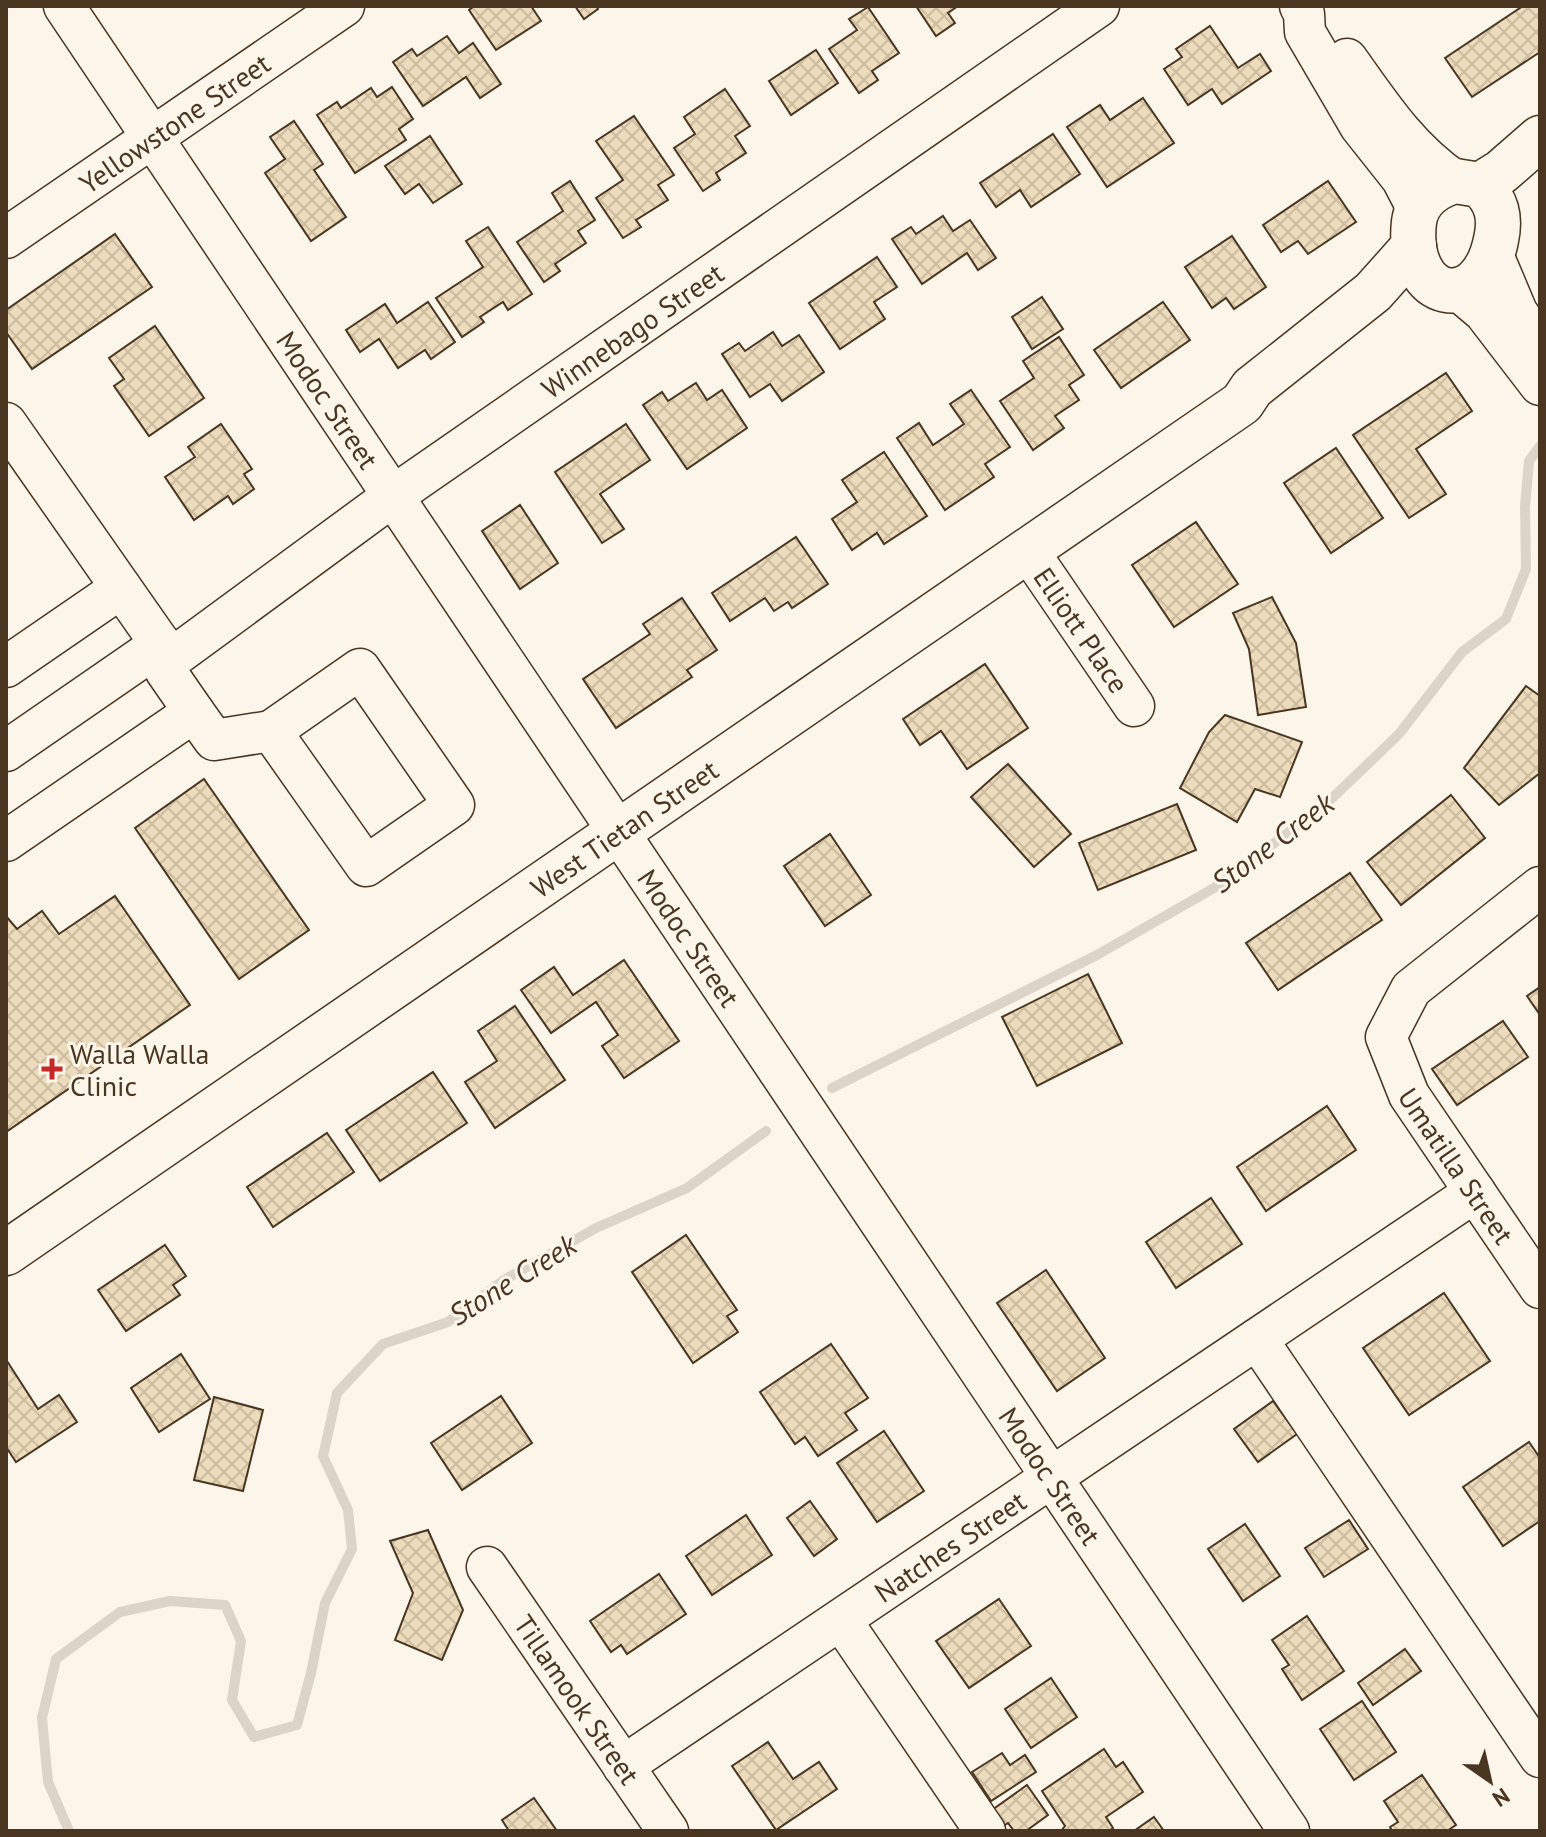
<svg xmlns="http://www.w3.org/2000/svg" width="1546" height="1837" font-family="'PT Sans',sans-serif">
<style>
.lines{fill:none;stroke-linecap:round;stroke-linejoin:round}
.stream{stroke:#dcd4c6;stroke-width:10}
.building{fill:url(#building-cross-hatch);stroke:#4a3520;stroke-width:2}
.minor-casing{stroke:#4a3520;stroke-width:43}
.major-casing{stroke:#4a3520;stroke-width:47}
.minor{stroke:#fbf6e9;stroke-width:40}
.major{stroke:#fbf6e9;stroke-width:44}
.poi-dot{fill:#c62828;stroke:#fbf6e9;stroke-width:3}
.labels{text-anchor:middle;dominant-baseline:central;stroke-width:6;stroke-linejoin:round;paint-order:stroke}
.street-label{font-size:28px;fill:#4a3520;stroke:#fbf6e9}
.poi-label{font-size:28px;fill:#4a3520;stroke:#fbf6e9;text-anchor:start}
.water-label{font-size:30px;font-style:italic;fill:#4a3520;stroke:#fbf6e9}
</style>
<defs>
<pattern id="building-cross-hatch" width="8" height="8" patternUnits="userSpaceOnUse" patternTransform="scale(2)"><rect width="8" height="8" fill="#ecdcbc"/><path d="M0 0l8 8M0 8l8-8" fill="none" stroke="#ccbda1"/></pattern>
</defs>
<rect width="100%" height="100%" fill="#fbf6e9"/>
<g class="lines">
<!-- stream -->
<g class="stream">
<path d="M832,1088L1097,955L1214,888L1325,805L1399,734L1462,652L1506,619L1526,569L1525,507L1529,461L1540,446"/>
<path d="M69,1831L48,1782L42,1718L56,1659L120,1612L170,1601L225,1605L241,1641L232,1700L254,1737L297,1725L311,1673L325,1603L352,1549L348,1510L323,1456L337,1393L383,1344L448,1322L504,1280L596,1228L687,1188L766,1131"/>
</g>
</g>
<!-- building -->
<g class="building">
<path d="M474,6H531L541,21L496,50L469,10Z"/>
<path d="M575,6H596L598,9L584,19Z"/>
<path d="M916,6H958L948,13L955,23L936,36Z"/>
<path d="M1523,6H1540V52L1472,97L1445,58Z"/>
<path d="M868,7L899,53L872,71L878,80L859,93L829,49L857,30L849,19Z"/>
<path d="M1210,26L1238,68L1260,54L1271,71L1222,104L1212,89L1188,105L1164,69L1182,57L1176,49Z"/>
<path d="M447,36L459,53L473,43L501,84L480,98L466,77L423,106L393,62L412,49L417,56Z"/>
<path d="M816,50L838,83L791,115L769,81Z"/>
<path d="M392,87L413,119L399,129L406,140L355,173L317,115L337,102L341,108L371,88L377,97Z"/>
<path d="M725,89L750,126L735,136L746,153L716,173L720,180L703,191L674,148L695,134L684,117Z"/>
<path d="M1143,98L1174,143L1107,187L1067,127L1100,105L1110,120Z"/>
<path d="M634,116L674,175L658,185L668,200L636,220L641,227L623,238L596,198L623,180L596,141Z"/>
<path d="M294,121L323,164L314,170L346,217L311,241L265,173L285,159L270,137Z"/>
<path d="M1053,134L1080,174L1031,207L1020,190L996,207L980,183Z"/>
<path d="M430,136L462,184L433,203L419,184L405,194L385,166Z"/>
<path d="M570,181L595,220L578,231L586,243L555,264L560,271L544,282L517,242L563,211L552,193Z"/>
<path d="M1328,181L1356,222L1308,254L1298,241L1281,252L1263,225Z"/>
<path d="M943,216L953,231L970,220L996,258L978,270L967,253L922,284L892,239L911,227L916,234Z"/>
<path d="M488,227L532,294L508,310L503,302L480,317L484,322L462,337L436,298L483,267L466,241Z"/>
<path d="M115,234L152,287L32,369L6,332V310Z"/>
<path d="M1232,236L1266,287L1234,309L1226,298L1212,308L1185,267Z"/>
<path d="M877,257L897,287L874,302L885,319L840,349L809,303Z"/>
<path d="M1042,297L1063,329L1032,349L1012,317Z"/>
<path d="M428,302L455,342L431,359L425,350L398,368L379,339L360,352L346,330L385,304L397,323Z"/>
<path d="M1163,302L1190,340L1121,388L1094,350Z"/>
<path d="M155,326L204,398L149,436L114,386L124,379L109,358Z"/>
<path d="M773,332L782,346L799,335L824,372L782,401L770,384L750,397L722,354L739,343L745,351Z"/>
<path d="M1059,337L1084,375L1069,385L1079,400L1055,416L1064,428L1033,450L1000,401L1034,378L1023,361Z"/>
<path d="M1446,373L1472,411L1416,449L1446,494L1409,518L1353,435Z"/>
<path d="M696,383L707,400L722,390L747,428L687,469L643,405L662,392L668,401Z"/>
<path d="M971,390L1010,447L985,464L994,477L945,510L897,438L919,423L933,445L964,424L950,404Z"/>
<path d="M221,424L252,469L244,474L254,489L233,504L228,496L194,520L165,477L195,457L188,447Z"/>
<path d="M626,424L650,460L600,494L624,529L602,543L555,472Z"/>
<path d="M1336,448L1383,518L1331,553L1284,483Z"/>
<path d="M884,452L927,516L884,544L877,533L852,550L832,519L857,502L842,480Z"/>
<path d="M520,505L558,563L520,589L482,531Z"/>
<path d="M1196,522L1238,584L1174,627L1132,565Z"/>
<path d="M796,537L828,584L792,608L788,602L774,611L765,598L730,621L712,593Z"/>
<path d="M1272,597L1296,643L1306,707L1258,715L1249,649L1233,613Z"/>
<path d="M682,598L717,650L687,670L692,677L616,728L583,679L650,634L643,624Z"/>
<path d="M985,664L1028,728L967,769L941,731L920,745L903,719Z"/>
<path d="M1526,686L1540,696V773L1499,805L1464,768Z"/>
<path d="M1225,715L1302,742L1280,797L1255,789L1237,822L1180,788L1209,732Z"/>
<path d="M1008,764L1071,834L1034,867L971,797Z"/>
<path d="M204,779L309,930L239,979L135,828Z"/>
<path d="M1451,795L1485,838L1401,905L1367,862Z"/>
<path d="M1177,804L1196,850L1098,890L1079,843Z"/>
<path d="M830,834L871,895L825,926L784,866Z"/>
<path d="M1350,873L1382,920L1278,990L1246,943Z"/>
<path d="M115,896L190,1005L6,1132V916L17,929L42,911L59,934Z"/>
<path d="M624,960L679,1041L624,1078L602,1046L618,1035L596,1002L551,1033L521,990L554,967L573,995Z"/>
<path d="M1088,974L1122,1043L1037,1086L1002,1017Z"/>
<path d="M1540,987V1015L1527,996Z"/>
<path d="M515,1006L565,1080L495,1128L465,1082L497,1061L478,1031Z"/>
<path d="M1503,1021L1528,1057L1457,1105L1432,1069Z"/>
<path d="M433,1072L467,1123L380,1181L346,1130Z"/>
<path d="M1327,1106L1356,1150L1266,1211L1237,1167Z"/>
<path d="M327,1133L354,1172L273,1227L247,1187Z"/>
<path d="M1211,1198L1242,1244L1176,1288L1146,1242Z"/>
<path d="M686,1235L737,1310L727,1316L738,1332L693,1363L632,1272Z"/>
<path d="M165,1245L186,1276L173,1285L180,1295L126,1331L98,1290Z"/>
<path d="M1046,1270L1105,1358L1057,1391L997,1303Z"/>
<path d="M1444,1293L1490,1361L1409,1415L1363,1348Z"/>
<path d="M831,1344L868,1398L845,1413L857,1430L818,1456L805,1437L795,1444L760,1392Z"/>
<path d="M181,1354L210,1399L159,1432L131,1388Z"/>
<path d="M7,1361L38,1409L59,1395L77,1422L16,1462L6,1447Z"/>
<path d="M501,1396L532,1443L462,1490L431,1443Z"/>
<path d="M214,1397L263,1410L243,1491L194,1480Z"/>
<path d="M1273,1401L1297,1434L1258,1462L1234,1429Z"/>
<path d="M884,1431L924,1491L877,1522L837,1463Z"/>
<path d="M1529,1442L1540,1458V1521L1503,1546L1463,1487Z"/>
<path d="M810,1501L837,1539L814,1556L787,1518Z"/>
<path d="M746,1515L772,1555L712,1595L686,1556Z"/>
<path d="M1349,1520L1368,1549L1324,1577L1305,1548Z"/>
<path d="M1245,1524L1280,1576L1243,1601L1208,1549Z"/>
<path d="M428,1530L463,1610L442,1660L395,1640L413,1593L390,1541Z"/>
<path d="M659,1574L686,1614L627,1654L621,1645L611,1652L590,1621Z"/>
<path d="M999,1599L1031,1646L969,1688L936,1641Z"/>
<path d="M1307,1616L1344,1671L1302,1700L1282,1669L1289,1665L1272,1640Z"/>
<path d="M1405,1649L1421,1671L1373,1705L1358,1683Z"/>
<path d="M1051,1678L1077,1717L1031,1748L1005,1709Z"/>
<path d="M1362,1701L1396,1752L1354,1780L1320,1729Z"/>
<path d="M768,1742L793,1779L819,1762L837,1789L776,1830L732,1766Z"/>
<path d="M1104,1749L1116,1767L1123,1762L1143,1792L1106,1817L1113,1828L1109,1831H1061L1065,1826L1042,1791Z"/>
<path d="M1002,1753L1010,1765L1025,1755L1036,1772L991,1801L972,1772Z"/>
<path d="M1422,1775L1456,1825L1447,1831H1392L1390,1827L1398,1822L1384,1801Z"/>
<path d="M1027,1785L1048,1815L1026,1831H1014L1008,1823L996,1831L985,1815Z"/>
<path d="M534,1798L557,1831H509L502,1820Z"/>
<path d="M1154,1817L1164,1831H1134Z"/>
</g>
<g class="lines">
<!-- minor casing -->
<g class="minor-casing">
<g id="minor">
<path id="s1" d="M64,6L1289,1831"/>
<path d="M1300,6L1304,14L1305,32L1360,126L1402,179L1417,208"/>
<path d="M1347,59C1380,105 1407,148 1455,181"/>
<path id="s2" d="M6,238L344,6"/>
<path d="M1493,255L1517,312L1540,346"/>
<path d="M1458,290L1484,312L1540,385"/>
<path d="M6,423L171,659"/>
<path id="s3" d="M1029,552L1134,706"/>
<path d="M6,667L121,588"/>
<path d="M360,669L454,805L366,866L271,731Z"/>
<path d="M194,712L214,740L271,731"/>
<path d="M6,751L161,644"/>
<path id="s4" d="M6,841L194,712L165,670L171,659L393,496L1099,6"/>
<path id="s5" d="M1540,887L1411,989L1386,1037L1409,1095L1540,1288"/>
<path d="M1257,1339L1540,1757"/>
<path id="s6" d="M487,1567L668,1831"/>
<path d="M841,1620L985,1831"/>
<path id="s7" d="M623,1766L1475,1192"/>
</g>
</g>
<!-- major casing -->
<g class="major-casing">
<g id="major">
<path d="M1455,181L1480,185C1497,201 1501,217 1496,240C1480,318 1405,301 1414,222C1417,200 1434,187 1455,181Z"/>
<path d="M1480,185L1501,172L1540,138"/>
<path id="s8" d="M6,1253L1242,403L1252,388L1373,292L1414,246"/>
</g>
</g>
<!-- minor -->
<use href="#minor" class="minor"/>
<!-- major -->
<use href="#major" class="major"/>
</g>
<!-- markers -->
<path class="poi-dot" d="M48 1057h8v8h8v8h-8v8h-8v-8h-8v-8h8z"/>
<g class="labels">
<!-- street labels -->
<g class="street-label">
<text stroke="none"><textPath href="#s2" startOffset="204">Yellowstone Street</textPath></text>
<text stroke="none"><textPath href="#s4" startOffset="858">Winnebago Street</textPath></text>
<text stroke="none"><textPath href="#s1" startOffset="474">Modoc Street</textPath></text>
<text stroke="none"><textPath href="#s3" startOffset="94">Elliott Place</textPath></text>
<text stroke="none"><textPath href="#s8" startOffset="750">West Tietan Street</textPath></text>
<text stroke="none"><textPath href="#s1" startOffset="1122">Modoc Street</textPath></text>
<text stroke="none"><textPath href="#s5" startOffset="366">Umatilla Street</textPath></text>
<text stroke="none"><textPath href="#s1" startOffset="1770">Modoc Street</textPath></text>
<text stroke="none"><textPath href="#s7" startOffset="394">Natches Street</textPath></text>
<text stroke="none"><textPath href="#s6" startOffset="160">Tillamook Street</textPath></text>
</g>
<!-- poi labels -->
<g class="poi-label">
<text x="70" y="1053">Walla Walla<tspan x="70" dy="32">Clinic</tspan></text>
</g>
<!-- water labels -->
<g class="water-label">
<text transform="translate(1272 842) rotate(-37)">Stone Creek</text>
<text transform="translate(512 1279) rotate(-32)">Stone Creek</text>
</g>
</g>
<!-- border -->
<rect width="1546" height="1837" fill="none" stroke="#4a3520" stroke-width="16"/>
<!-- north arrow -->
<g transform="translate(1490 1781) rotate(146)" stroke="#fbf6e9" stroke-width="6" paint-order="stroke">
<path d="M0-6L14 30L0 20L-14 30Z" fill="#4a3520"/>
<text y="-12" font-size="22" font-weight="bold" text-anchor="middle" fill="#4a3520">N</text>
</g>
</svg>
